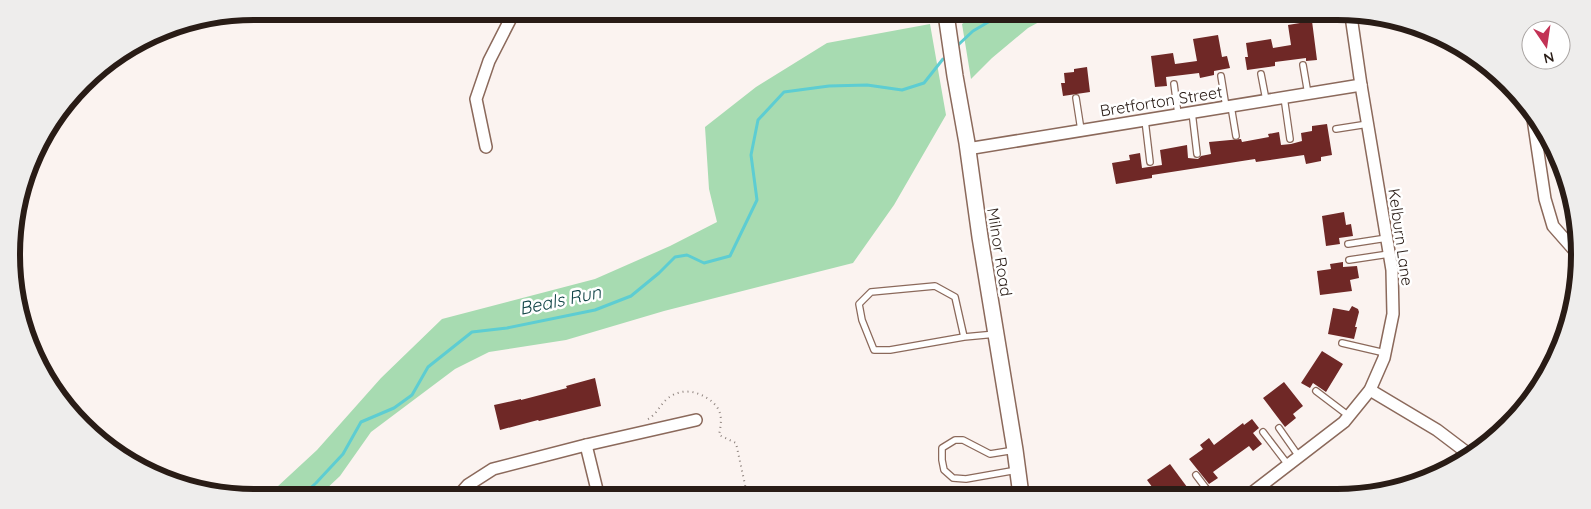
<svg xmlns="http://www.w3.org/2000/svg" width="1591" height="509" font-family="Quicksand,sans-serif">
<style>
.green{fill:#a7dbb1}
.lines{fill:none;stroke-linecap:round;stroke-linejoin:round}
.stream{stroke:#5dcdd2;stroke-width:3}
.building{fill:#6f2826}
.lane-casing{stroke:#8b695b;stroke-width:8}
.street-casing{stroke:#8b695b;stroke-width:14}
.secondary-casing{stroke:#8b695b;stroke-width:18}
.path{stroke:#8e837e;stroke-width:2;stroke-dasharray:1 4;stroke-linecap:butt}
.lane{stroke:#fff;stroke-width:5.5}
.street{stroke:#fff;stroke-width:11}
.secondary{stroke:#fff;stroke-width:15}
.labels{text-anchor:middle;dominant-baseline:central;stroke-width:5;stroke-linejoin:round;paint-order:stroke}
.street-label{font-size:16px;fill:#291c16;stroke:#fff}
.water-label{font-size:18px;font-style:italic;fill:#0f4346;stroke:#fff}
.rim{fill:none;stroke:#291c16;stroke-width:6}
</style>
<rect width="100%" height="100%" fill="#fbf3f0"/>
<!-- green -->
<g class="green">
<path d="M977,14L1052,15L1028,28L992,58L971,79L962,24Z"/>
<path d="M930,24L946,115L894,205L853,263L664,311L566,340L489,352L455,369L371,432L340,476L322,493H249L277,487L317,450L381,378L442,319L595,279L670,246L717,222L709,189L705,127L756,87L827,43Z"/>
</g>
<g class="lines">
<!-- stream -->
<g class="stream">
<path d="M958,45L973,31L1002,14"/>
<path d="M305,493L316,483L343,454L361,422L394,408L412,395L428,367L472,332L507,328L595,310L631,296L659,273L675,257L687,255L704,263L730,256L757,200L751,155L758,120L784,92L829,86L867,85L902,90L924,83L943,59"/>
</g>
</g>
<!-- building -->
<g class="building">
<path d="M1312,21L1317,60L1306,61V58L1275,62V66L1247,70L1245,57H1248L1246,43L1271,39L1273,48L1291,45L1288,25Z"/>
<path d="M1218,35L1222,57L1227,56L1230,68L1214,71V75L1200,78L1199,73L1166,77L1167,86L1155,87L1151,56L1173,53L1175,64L1197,61L1193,39Z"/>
<path d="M1087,67L1090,92L1063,96L1061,83H1065L1064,73L1074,72V69Z"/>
<path d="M1327,124L1332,155L1321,157V161L1306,164L1304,155L1256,162L1255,159L1152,175V178L1116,184L1112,163L1130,160L1129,155L1140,153L1142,168L1162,165L1160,150L1187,145L1188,158L1198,159L1201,156L1211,154L1209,142L1241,139L1242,142L1269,137L1268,134L1279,132L1281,145L1291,144L1302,141L1301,133L1312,131V126Z"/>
<path d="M1344,212L1346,225L1351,224L1353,236L1339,238L1340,244L1326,246L1322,216Z"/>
<path d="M1343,262V267L1357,266L1359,278L1350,280L1352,291L1320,295L1317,271L1331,269L1330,264Z"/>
<path d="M1352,306L1358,309L1359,312L1355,327H1357L1354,339L1328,334L1333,308L1349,311Z"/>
<path d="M1322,351L1343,364L1326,392L1313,383L1310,388L1301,383Z"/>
<path d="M595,378L601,406L539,421L538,420L500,430L494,405L521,399V400L567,388L566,386Z"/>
<path d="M1284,382L1303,406L1293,414L1296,418L1285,427L1263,398Z"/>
<path d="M1252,419L1259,428L1253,433L1262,444L1253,451L1249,446L1213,472L1218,478L1209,484L1189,459L1203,449L1200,445L1209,438L1214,445L1243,423L1244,425Z"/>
<path d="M1170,464L1190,491L1184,495H1158L1147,480Z"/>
</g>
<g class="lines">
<!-- lane casing -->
<g class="lane-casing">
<g id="lane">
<path d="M1303,65L1308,94"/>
<path d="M1261,74L1266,100"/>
<path d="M1221,76L1226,107"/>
<path d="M1174,84L1178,114"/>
<path d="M1284,97L1290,139"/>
<path d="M1076,98L1081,130"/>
<path d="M1231,106L1236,136"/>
<path d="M1192,112L1197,154"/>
<path d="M1145,120L1150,162"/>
<path d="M1336,129L1368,124"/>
<path d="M1348,244L1387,238"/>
<path d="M1349,260L1389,254"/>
<path d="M964,337L955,297L935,286L871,292L859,304L862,320L874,350H890L964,337L996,334"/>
<path d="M1342,343L1385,353"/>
<path d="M1316,391L1349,416"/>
<path d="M1279,428L1300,458"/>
<path d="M1263,432L1289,466"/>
<path d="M1015,450L990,454L963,440H955L942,448V460L944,470L953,478L966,479L1017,470"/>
<path d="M1196,475L1211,495"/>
</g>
</g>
<!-- street casing -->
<g class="street-casing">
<g id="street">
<path d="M1532,112L1545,199L1553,226L1575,251"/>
<path d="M486,147L476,99L489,61L514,12"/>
<path d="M967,149L1361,85"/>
<path d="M1370,390L1437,430L1470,455"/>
<path d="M586,445L598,494"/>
<path d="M460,494L468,485L493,469L586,445L696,420"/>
<path d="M1249,495L1344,422L1370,390L1384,358L1393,314L1392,270L1361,85L1351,16"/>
</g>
</g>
<!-- secondary casing -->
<g class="secondary-casing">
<path id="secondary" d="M946,14L955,76L967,143L980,237L1015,450L1021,495"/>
</g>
<!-- path -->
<g class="path">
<path d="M648,419C656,415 660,405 667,399C680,388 696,390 710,400C723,410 722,420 719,435L736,443L747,494"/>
<path d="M445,494L450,488"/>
</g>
<!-- lane -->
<use href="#lane" class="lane"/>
<!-- street -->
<use href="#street" class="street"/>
<!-- secondary -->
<use href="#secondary" class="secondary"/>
</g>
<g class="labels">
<!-- street labels -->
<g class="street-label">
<text transform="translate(1161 101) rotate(-9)">Bretforton Street</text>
<text transform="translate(1401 237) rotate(82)">Kelburn Lane</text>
<text transform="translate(1000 252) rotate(81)">Milnor Road</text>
</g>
<!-- water labels -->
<g class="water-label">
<text transform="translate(560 300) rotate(-12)">Beals Run</text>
</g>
</g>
<!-- crop -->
<path d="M0 0H1591V509H0ZM254 20H1337A234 234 0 0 1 1571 254V255A234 234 0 0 1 1337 489H254A234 234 0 0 1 20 255V254A234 234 0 0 1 254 20Z" fill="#eeedec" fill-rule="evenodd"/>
<path class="rim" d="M254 20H1337A234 234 0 0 1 1571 254V255A234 234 0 0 1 1337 489H254A234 234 0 0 1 20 255V254A234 234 0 0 1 254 20Z"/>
<!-- north arrow -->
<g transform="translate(1546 45) rotate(167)"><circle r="24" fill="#ffffff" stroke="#a9a4a2"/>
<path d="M0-4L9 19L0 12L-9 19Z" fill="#c23255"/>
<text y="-8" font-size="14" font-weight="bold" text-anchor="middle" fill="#291c16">N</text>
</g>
</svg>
